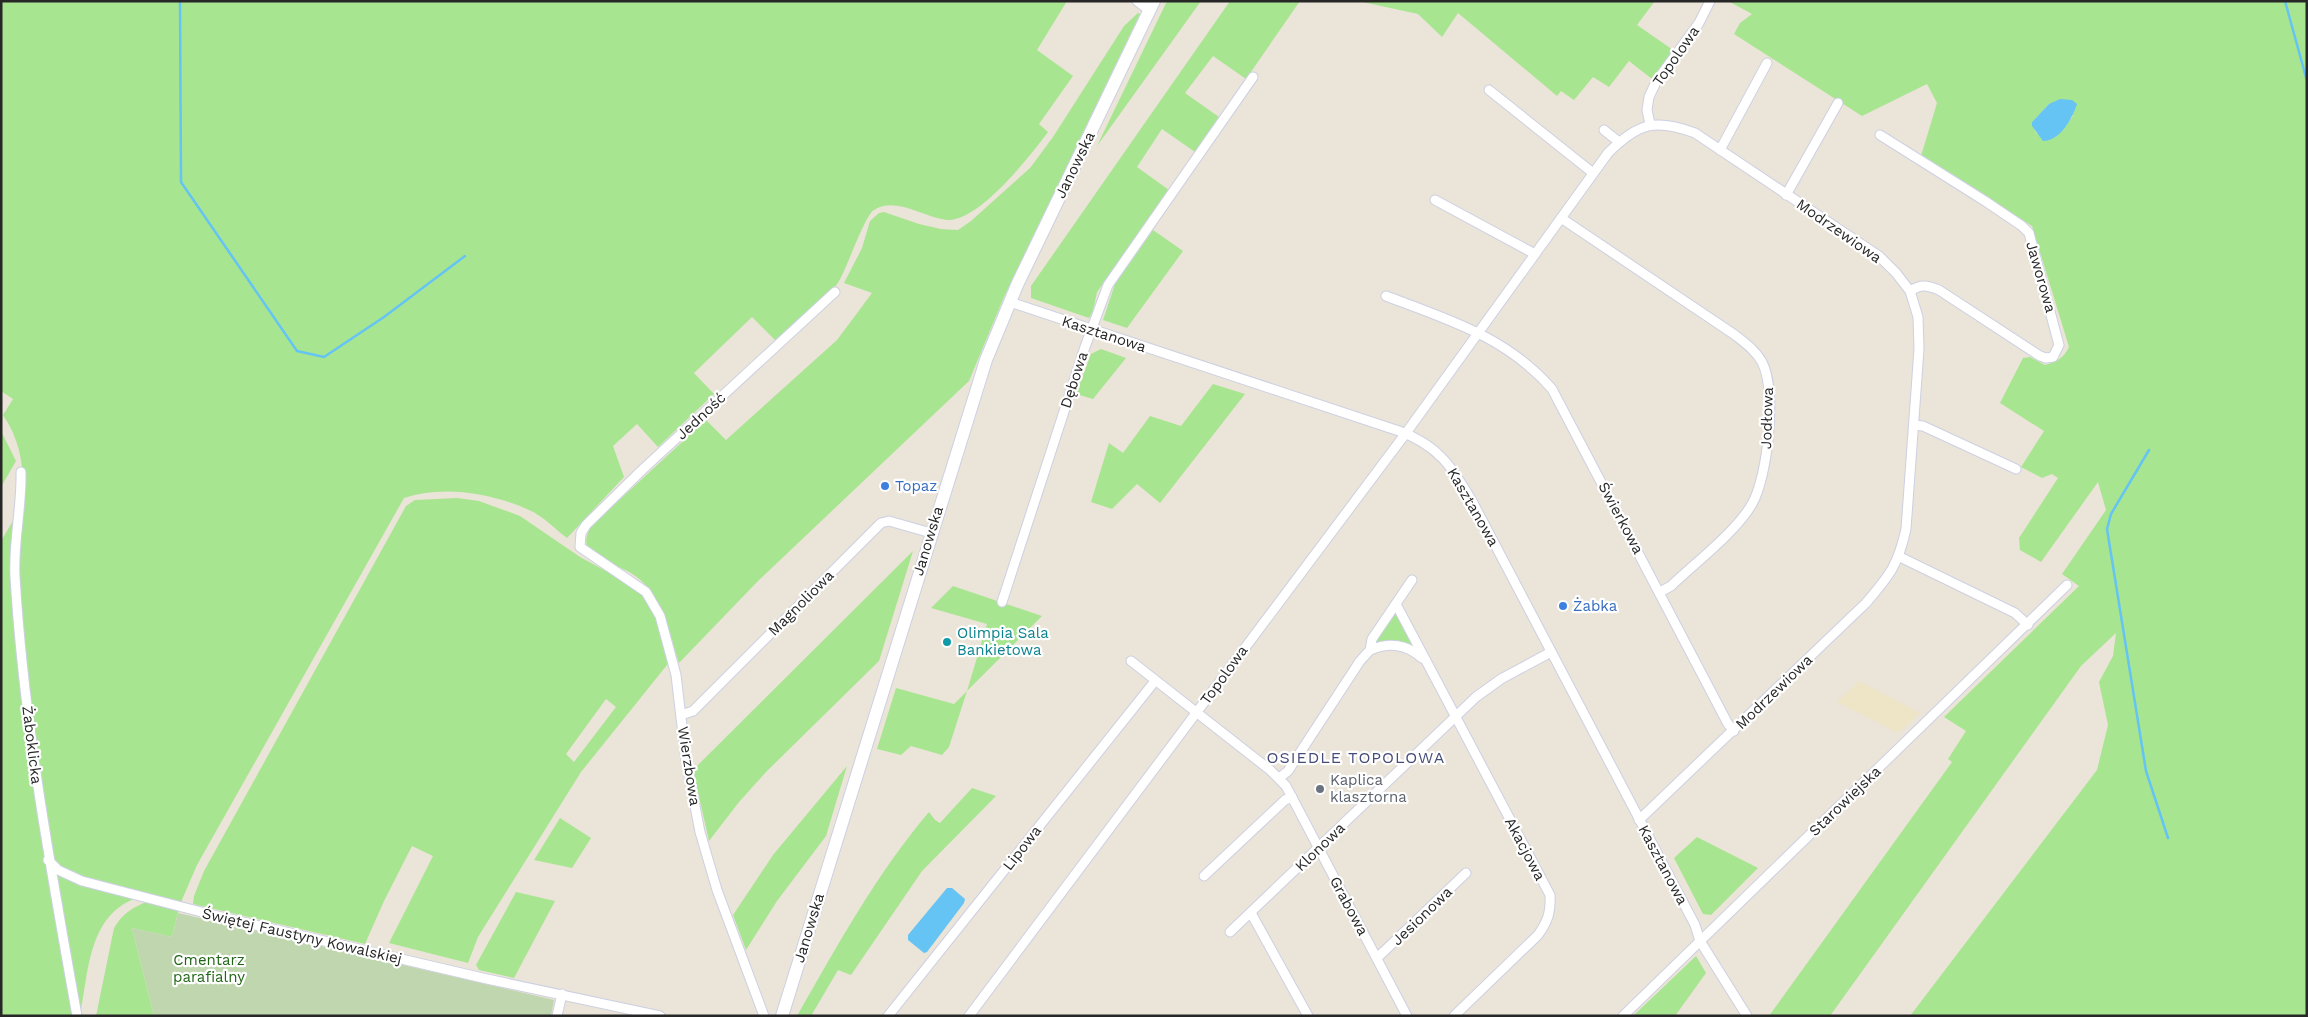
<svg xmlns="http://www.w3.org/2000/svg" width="2308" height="1017" font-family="'Work Sans',sans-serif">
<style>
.education{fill:#eee4c6}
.green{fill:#a8e591;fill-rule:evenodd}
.cemetery{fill:#bfd6ae}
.water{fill:#65c4f3}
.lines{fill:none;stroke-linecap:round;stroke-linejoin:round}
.stream{stroke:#65c4f3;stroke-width:2.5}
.street-casing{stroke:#cdd0e2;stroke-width:11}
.secondary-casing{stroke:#cdd0e2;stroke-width:14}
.street{stroke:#fff;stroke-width:9}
.secondary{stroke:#fff;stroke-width:12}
.shop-dot{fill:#3f7fe0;stroke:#fff;stroke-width:2}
.culture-dot{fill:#0f9aa8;stroke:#fff;stroke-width:2}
.worship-dot{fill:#6b7280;stroke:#fff;stroke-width:2}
.labels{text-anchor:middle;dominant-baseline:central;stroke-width:4.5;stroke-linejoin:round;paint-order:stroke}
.street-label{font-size:15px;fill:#272727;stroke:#fff}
.shop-label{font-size:15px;fill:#366cbe;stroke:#fff;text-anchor:start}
.culture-label{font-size:15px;fill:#0d838f;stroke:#fff;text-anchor:start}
.worship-label{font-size:15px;fill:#5b616d;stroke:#fff;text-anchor:start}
.park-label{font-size:15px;fill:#216616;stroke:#fff}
.neighbourhood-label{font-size:16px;letter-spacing:1px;fill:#464c79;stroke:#fff}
</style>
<rect width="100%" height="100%" fill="#ebe4d8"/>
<!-- education -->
<path class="education" d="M1859,681L1920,713L1898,733L1837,702Z"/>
<!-- green -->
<g class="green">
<path d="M1,1H1067L1037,50L1073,76L1039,124L1048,132C1030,156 979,222 947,220C924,218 896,196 874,210C865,215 847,268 839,281C830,297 790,327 775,340L752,317L694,373L714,394L658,447L637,424L613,446L624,477L567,538C555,529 543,516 529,510C491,493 444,485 404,498L197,865L181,902C145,891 72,890 51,856C37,765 24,673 18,581C15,523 39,468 3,415L13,399L1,391Z"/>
<path d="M1167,1H1201L1097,146Z"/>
<path d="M1230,1H1300L1246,79L1213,56L1185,93L1219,117L1195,152L1162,129L1137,167L1169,190L1097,292L1093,311L1089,318L1031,298V286Z"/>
<path d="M1358,1H1655L1637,25L1673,50L1652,79L1629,61L1609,87L1593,77L1574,100L1561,91L1557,96L1458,13L1442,37L1418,14Z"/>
<path d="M1728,1H2307V1016H1910L2097,770L2108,725L2099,682L2113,656L2116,633L2081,666L1830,1016H1769L1952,762L1948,759L1966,731L1944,717L2079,586L2062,574L2106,510L2098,482L2041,562L2020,550L2019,538L2058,478L2052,474L2042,478L2021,467L2044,431L2000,403L2023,358L2030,357L2045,365C2056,362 2064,358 2069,347L2032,226L1921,156L1937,103L1927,84L1862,116L1734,34L1740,23L1752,14ZM2049,104L2073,116L2056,137L2036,133L2032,122Z"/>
<path d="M1138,13L1140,14L1004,297L969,381L758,581L679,663C669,631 661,591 631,573C619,566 599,561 590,551C583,543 587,534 591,526L706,420L726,440L837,340L872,293L844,283L862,248L870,221L879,213L884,212L919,224L941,229L958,230L971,221L1030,168L1053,137L1124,26Z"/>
<path d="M1153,230L1183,251L1127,328L1103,320L1115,284Z"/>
<path d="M1101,349L1126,358L1093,399L1076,394L1091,354Z"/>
<path d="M1213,384L1245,394L1160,503L1137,484L1112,509L1091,502L1109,443L1123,453L1150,416L1181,426Z"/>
<path d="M1,431L16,461L1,487Z"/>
<path d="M457,498L479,501L520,516L580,557L639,589L655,611L668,658L667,665L581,772L478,937L468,963L389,943L433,856L412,846L384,901L365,944L193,904L194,896L204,871L406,506L415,500ZM606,699L616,707L574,762L566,754Z"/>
<path d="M17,514L18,662L25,724L60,950L73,1016H1V541Z"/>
<path d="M913,551L879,661L767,771L739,802L709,841L693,770Z"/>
<path d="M953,586L1042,616L967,691L949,747L942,755L911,746L901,755L877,749L896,688L954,704L967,691L987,624L931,608Z"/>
<path d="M1395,611L1413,643L1412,644L1391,641L1376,642Z"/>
<path d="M847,766L826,836L777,901L746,950L733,915L773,855Z"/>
<path d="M972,788L996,796L922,871L851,975L838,970L811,1016H797C837,946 877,873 929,812L935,820L940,823Z"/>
<path d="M560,818L591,838L572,868L534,860Z"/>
<path d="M1697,837L1758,868L1711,915L1703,914L1674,858Z"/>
<path d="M51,866L139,897C88,914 89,970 80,1016Z"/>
<path d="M516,892L555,901L514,978L479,970L476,965Z"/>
<path d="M149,901L179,908L172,937L132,928L154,1016H96L114,928C123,913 133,907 149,901Z"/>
<path d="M1696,956L1706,973L1675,1016H1633Z"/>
</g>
<!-- cemetery -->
<path class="cemetery" d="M178,913L554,1000L551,1016H154L132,928L172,937Z"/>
<!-- water -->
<g class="water">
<path d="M2060,99L2072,100L2077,104C2072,119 2060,141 2043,141L2032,126V122L2049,104Z"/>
<path d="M947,888H952L965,899L964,903L927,952L924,953L908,940V935Z"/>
</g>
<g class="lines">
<!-- stream -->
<g class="stream">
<path d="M180,1L181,182L297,351L324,357L384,317L465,256"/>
<path d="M2285,1L2307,81"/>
<path d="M2149,450L2111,514L2107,529L2146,771L2168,838"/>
</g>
<!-- street casing -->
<g class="street-casing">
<g id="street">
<path d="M1137,1L1150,11"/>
<path d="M1489,90L1593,173"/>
<path d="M1650,124L1647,110L1649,97L1656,82L1699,23L1710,1"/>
<path d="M1604,130L1619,142"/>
<path d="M1880,135L1985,201L2022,226L2029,233L2059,345L2053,357L2046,358L2040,356L1939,290C1927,285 1921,284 1910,291"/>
<path d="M1720,150L1767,63"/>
<path d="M1786,195L1838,103"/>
<path d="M1435,200L1535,254"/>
<path d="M1561,218L1735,335C1745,343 1755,350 1762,362C1777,390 1768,476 1752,504C1736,532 1695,563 1671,586L1660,592"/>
<path d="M1386,296C1449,320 1507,337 1552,389L1728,724L1734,731"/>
<path d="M1010,302L1399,431C1438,445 1452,467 1472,501L1695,925L1700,941L1747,1016"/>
<path d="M1914,425L1923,426L2016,469"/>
<path d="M21,472C22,507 13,542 15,577C24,725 51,870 77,1016"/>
<path d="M1900,557L2015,613L2028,625"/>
<path d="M1002,602L1085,347L1108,285L1253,77"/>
<path d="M1396,604L1550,895C1551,912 1548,921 1538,935L1454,1016"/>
<path d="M1370,650C1390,642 1406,644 1422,658"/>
<path d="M1131,661L1270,770L1286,786L1407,1016"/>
<path d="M681,715L693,711L881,523L889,521L931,533"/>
<path d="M1279,778L1288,771L1360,661L1370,650L1372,639L1412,580"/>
<path d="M48,860L58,870L82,881L213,915L487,979L660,1016"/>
<path d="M1204,876L1285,800L1292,797"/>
<path d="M1251,913L1308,1016"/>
<path d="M1230,932L1476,697L1501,679L1551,652"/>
<path d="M1377,958L1466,873"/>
<path d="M557,1016L562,994"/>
<path d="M764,1016L717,890L700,832L686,760L676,675L660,616L646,592L580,547L581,533L586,525L642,470L835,292"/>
<path d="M888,1016L1155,681"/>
<path d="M969,1016L1406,433L1608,153C1638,123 1655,118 1695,133L1879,256L1896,273L1910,291L1918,317L1919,349L1906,529C1898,565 1890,575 1866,603L1639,820"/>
<path d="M1623,1016L2067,585"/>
</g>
</g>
<!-- secondary casing -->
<g class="secondary-casing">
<path id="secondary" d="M782,1016L986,360L1017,285L1154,1"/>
</g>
<!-- street -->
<use href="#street" class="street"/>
<!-- secondary -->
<use href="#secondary" class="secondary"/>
</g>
<!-- markers -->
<g class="shop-dot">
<circle cx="885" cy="486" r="5"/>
<circle cx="1563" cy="606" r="5"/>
</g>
<circle class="culture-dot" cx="947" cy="642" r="5"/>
<circle class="worship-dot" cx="1320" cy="789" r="5"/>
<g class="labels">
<!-- street labels -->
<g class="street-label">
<text transform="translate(1676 56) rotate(-55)">Topolowa</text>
<text transform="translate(1075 165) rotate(-64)">Janowska</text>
<text transform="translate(1839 231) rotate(35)">Modrzewiowa</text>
<text transform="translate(2041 277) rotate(74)">Jaworowa</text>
<text transform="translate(1104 334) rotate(18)">Kasztanowa</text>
<text transform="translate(1074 380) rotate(-72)">Dębowa</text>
<text transform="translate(701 416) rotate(-43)">Jedność</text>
<text transform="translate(1767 418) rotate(-88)">Jodłowa</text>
<text transform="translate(1473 507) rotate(60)">Kasztanowa</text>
<text transform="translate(1621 518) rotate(62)">Świerkowa</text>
<text transform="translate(928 541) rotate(-73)">Janowska</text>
<text transform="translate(801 603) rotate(-45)">Magnoliowa</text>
<text transform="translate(1224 675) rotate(-54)">Topolowa</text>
<text transform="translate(1774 692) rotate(-44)">Modrzewiowa</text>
<text transform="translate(32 745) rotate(83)">Żaboklicka</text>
<text transform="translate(689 766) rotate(81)">Wierzbowa</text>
<text transform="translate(1845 801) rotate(-44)">Starowiejska</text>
<text transform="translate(1320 847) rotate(-44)">Klonowa</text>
<text transform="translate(1022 848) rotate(-52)">Lipowa</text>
<text transform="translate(1525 849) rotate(62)">Akacjowa</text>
<text transform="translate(1663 865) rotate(62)">Kasztanowa</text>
<text transform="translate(1349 906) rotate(62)">Grabowa</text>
<text transform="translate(1422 916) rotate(-44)">Jesionowa</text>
<text transform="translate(809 928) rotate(-73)">Janowska</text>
<text transform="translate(302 936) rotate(13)">Świętej Faustyny Kowalskiej</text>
</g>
<!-- shop labels -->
<g class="shop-label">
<text x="895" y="486">Topaz</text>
<text x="1573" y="606">Żabka</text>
</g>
<!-- culture labels -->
<g class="culture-label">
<text x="957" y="633">Olimpia Sala<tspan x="957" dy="17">Bankietowa</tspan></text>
</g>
<!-- worship labels -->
<g class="worship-label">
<text x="1330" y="780">Kaplica<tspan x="1330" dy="17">klasztorna</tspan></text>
</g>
<!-- park labels -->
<g class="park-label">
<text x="209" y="960">Cmentarz<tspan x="209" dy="17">parafialny</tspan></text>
</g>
<!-- neighbourhood labels -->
<g class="neighbourhood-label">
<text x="1356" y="757">OSIEDLE TOPOLOWA</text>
</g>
</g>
<!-- border -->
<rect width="2308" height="1017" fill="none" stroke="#272727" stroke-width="5"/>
</svg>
